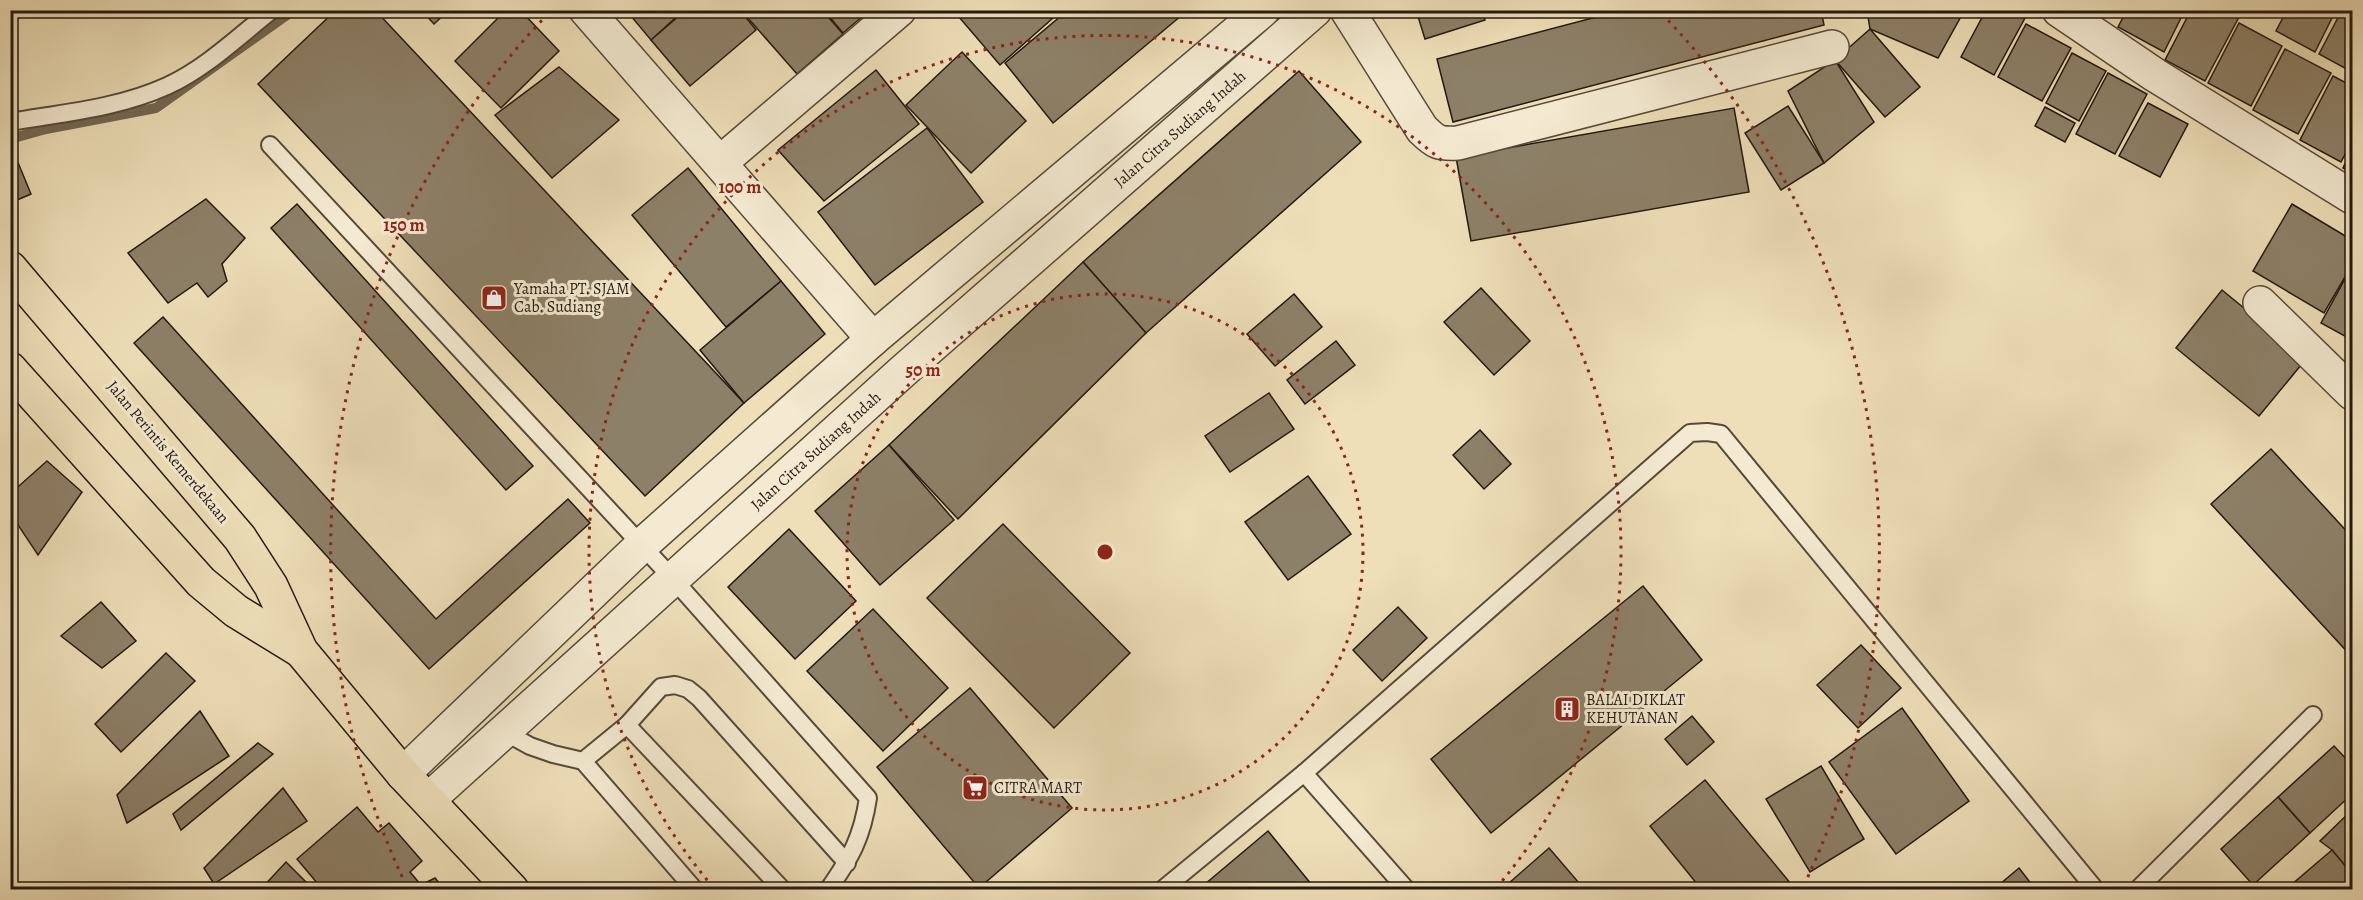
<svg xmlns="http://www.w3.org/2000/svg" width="2363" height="900" font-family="Alegreya,serif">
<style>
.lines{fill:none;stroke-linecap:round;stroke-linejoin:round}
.stream{stroke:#736853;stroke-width:10}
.building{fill:#8d8068;stroke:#231911;stroke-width:1.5}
.service-casing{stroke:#564a3b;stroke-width:20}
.minor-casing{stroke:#564a3b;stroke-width:36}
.trunk-casing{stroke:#231911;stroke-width:36}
.service{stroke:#f4ead1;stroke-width:16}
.minor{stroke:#f4ead1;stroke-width:33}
.trunk{stroke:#eedfb8;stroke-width:33}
.ring{fill:none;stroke:#8f2418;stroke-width:3;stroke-dasharray:3 6}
.labels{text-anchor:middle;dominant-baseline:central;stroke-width:6;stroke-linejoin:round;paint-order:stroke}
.street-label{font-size:16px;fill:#231911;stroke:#f4ead1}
.poi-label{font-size:16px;fill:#231911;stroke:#f4ead1;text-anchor:start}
.centre{fill:#8f2418;stroke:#f4ead1;stroke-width:3}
.ring-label{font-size:18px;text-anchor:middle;font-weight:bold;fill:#8f2418;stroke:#f4ead1;stroke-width:6;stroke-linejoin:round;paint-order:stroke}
</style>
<rect width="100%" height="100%" fill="#eedfb8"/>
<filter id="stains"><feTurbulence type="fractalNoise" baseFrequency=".00333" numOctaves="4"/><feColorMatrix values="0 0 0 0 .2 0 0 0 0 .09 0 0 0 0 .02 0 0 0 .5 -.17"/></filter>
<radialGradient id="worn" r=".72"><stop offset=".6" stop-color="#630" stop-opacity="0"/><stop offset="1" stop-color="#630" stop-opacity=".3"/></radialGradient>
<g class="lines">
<!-- stream -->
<path class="stream" d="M10,139L46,129L156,108L294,10"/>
</g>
<!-- building -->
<g class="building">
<path d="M10,10H35L10,18Z"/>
<path d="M336,10H375L744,403L645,496L258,84Z"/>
<path d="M421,10H449L434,24Z"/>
<path d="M506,10H520L559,51L501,108L455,61Z"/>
<path d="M626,10H684L651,40Z"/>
<path d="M686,10H740L756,30L690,86L651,40Z"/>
<path d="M741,10H822L843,34L797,74Z"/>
<path d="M824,10H870L843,33Z"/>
<path d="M953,10H1062L1000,65Z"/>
<path d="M1068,10H1188L1053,123L1005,63Z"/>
<path d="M1416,10H1482L1485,20L1425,39Z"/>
<path d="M1623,10H1821L1824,25L1453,122L1437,59Z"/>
<path d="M1867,10H1964V11L1938,58L1870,29Z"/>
<path d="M1986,10H2011L2025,18L1994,75L1961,57Z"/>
<path d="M2127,10H2185L2164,52L2118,27Z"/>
<path d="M2191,10H2227L2239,17L2205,81L2165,60Z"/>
<path d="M2287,10H2336L2315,52L2276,31Z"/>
<path d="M2342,10H2352V72L2319,54Z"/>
<path d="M2239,23L2282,46L2251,106L2208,83Z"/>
<path d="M2026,24L2071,48L2042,101L1998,77Z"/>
<path d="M1870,29L1920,87L1885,117L1835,60Z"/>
<path d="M2285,49L2331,73L2298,134L2253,110Z"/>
<path d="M962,52L1026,121L971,173L906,105Z"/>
<path d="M2072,53L2106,71L2079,121L2046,103Z"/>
<path d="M1835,60L1874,122L1824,163L1788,91Z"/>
<path d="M559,67L619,120L552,178L495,115Z"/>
<path d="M876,70L919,124L824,201L778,150Z"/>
<path d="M1299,71L1361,142L1146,333L1083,262Z"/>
<path d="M2108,73L2147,94L2115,154L2076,134Z"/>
<path d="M2333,76L2352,86V141L2341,162L2300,140Z"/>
<path d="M2148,103L2188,124L2160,177L2119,156Z"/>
<path d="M1788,106L1824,163L1781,190L1745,133Z"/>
<path d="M2045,107L2075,123L2065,142L2035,126Z"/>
<path d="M1734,108L1749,192L1471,241L1456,157Z"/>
<path d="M927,128L983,202L875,285L818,212Z"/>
<path d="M12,148L31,194L10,203V149Z"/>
<path d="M2352,149V173L2343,168Z"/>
<path d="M688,168L781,281L726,327L632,215Z"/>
<path d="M206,199L245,238L222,264L227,281L208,297L197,283L168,303L128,253Z"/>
<path d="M297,204L533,466L506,490L271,228Z"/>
<path d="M2292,204L2352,240V265L2324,313L2253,271Z"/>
<path d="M1083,262L1146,333L958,519L889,445Z"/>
<path d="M2352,266V340L2321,323Z"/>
<path d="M781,281L825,334L744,403L700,350Z"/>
<path d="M1481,288L1530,341L1494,375L1444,322Z"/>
<path d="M2222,290L2306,359L2259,416L2176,348Z"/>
<path d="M1294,294L1322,327L1275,366L1247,334Z"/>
<path d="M163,317L436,619L568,499L590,523L429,669L134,343Z"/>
<path d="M1336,341L1355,365L1305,404L1287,380Z"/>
<path d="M1269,393L1294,429L1230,472L1205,436Z"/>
<path d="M1480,430L1511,464L1484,489L1453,455Z"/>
<path d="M889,445L954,520L880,585L815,511Z"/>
<path d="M2271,449L2352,537V657L2211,504Z"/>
<path d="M47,461L82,492L38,555L10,513V494Z"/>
<path d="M1308,476L1351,534L1288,580L1245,522Z"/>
<path d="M1003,524L1130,653L1054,728L927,598Z"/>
<path d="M789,529L856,601L795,659L728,587Z"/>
<path d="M1643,586L1702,660L1491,833L1431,759Z"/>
<path d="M101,602L136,641L102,668L61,636Z"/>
<path d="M1398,607L1427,638L1382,681L1353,650Z"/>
<path d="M873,609L948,688L883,751L807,671Z"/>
<path d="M1861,645L1901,688L1858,728L1817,685Z"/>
<path d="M166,653L195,681L121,752L95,724Z"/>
<path d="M970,688L1072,808L979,888L877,767Z"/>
<path d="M1902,708L1969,801L1896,854L1829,762Z"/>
<path d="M200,711L229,756L127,823L117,795Z"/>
<path d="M1692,716L1714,742L1687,765L1665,739Z"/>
<path d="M258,743L273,754L181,830L173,814Z"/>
<path d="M2334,746L2352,765V794L2310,833L2278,797Z"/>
<path d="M1821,766L1864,839L1810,872L1766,799Z"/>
<path d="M1705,780L1796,890H1702L1650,826Z"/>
<path d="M283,788L307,821L214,884L204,868Z"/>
<path d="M2278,797L2310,833L2253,885L2221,849Z"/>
<path d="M357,807L378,832L389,823L422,861L410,872L421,885L435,878L445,890H323L297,859Z"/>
<path d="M2352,810V874L2332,850L2320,841Z"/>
<path d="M1268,831L1316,890H1198Z"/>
<path d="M1549,848L1585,890H1501Z"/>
<path d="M2332,850L2352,874V890H2285Z"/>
<path d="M286,862L314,890H260Z"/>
<path d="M2019,868L2036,890H1993Z"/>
</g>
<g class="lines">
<!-- service casing -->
<g class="service-casing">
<g id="service">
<path d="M10,122C63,113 119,108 167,86C205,69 239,36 272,10"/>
<path d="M270,145L674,580L868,798C862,838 851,857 828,890"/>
<path d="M627,725L783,890"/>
<path d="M503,731L530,746L553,754L583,761L695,890"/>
<path d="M583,761L627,725L661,687L675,685L688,689L699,698L847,863"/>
<path d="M1304,773L1407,890"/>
<path d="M1162,890L1304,773L1690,433L1707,432L1721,434L2096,890"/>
<path d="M2137,890L2313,715"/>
</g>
</g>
<!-- minor casing -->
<g class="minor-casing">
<g id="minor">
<path d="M586,10L873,339"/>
<path d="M1347,10L1422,129C1436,143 1439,144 1458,143L1832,47"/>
<path d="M2059,10L2155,75L2352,197"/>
<path d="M721,162L899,10"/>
<path d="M2260,303L2352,393"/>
<path d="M403,774L642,545L873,339L1263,10"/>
<path d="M428,800L902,372L1315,10"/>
</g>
</g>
<!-- trunk casing -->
<g class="trunk-casing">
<g id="trunk">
<path d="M10,268L240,538L271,586L301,651L403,774L512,890"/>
<path d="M10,369L201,582L236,611L301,651"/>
</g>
</g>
<!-- service -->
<use href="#service" class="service"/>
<!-- minor -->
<use href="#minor" class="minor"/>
<!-- trunk -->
<use href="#trunk" class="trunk"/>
</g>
<!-- distance rings -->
<g class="ring">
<circle cx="1105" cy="552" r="258"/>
<path d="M713 887A516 516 0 1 1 1497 887"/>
<path d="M406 885A774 774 0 0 1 548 14M1662 14A774 774 0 0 1 1804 885"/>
</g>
<!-- icons -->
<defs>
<g id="shop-square" transform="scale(1.35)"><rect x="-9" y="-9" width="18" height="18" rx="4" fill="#8f2418" stroke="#f4ead1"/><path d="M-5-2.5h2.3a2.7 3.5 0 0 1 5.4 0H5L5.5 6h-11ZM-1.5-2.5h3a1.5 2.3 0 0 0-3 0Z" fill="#fff"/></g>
<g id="building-square" transform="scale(1.35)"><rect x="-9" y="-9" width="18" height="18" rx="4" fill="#8f2418" stroke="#f4ead1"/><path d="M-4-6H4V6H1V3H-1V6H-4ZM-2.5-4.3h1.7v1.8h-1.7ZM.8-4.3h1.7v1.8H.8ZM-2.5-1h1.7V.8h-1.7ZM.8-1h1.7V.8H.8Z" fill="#fff"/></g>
<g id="supermarket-square" transform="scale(1.35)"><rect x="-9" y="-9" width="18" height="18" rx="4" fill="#8f2418" stroke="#f4ead1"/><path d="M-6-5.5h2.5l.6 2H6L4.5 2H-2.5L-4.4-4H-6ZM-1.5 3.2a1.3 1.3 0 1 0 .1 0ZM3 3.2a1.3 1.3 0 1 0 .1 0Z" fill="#fff"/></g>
</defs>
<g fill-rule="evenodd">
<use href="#shop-square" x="494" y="298"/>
<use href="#building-square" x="1567" y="709"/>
<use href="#supermarket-square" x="975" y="788"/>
</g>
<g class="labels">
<!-- street labels -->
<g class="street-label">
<text transform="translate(1180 129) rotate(-41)">Jalan Citra Sudiang Indah</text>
<text transform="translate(816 451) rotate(-42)">Jalan Citra Sudiang Indah</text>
<text transform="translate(168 452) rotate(50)">Jalan Perintis Kemerdekaan</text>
</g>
<!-- poi labels -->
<g class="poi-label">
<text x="514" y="289">Yamaha PT. SJAM<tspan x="514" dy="18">Cab. Sudiang</tspan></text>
<text x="1586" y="700">BALAI DIKLAT<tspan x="1586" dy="18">KEHUTANAN</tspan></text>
<text x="994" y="788">CITRA MART</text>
</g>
</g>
<circle cx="1105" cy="552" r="9" class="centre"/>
<g class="ring-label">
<text x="740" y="193">100 m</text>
<text x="404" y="231">150 m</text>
<text x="923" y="376">50 m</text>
</g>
<!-- margin -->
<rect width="2363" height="900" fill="none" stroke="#eedfb8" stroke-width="36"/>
<rect x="12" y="12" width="2339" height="876" fill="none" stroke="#231911" stroke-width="3"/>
<rect x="18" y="18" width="2327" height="864" fill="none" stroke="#231911" stroke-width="1.5"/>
<rect width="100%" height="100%" filter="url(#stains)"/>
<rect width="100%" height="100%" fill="url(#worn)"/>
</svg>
